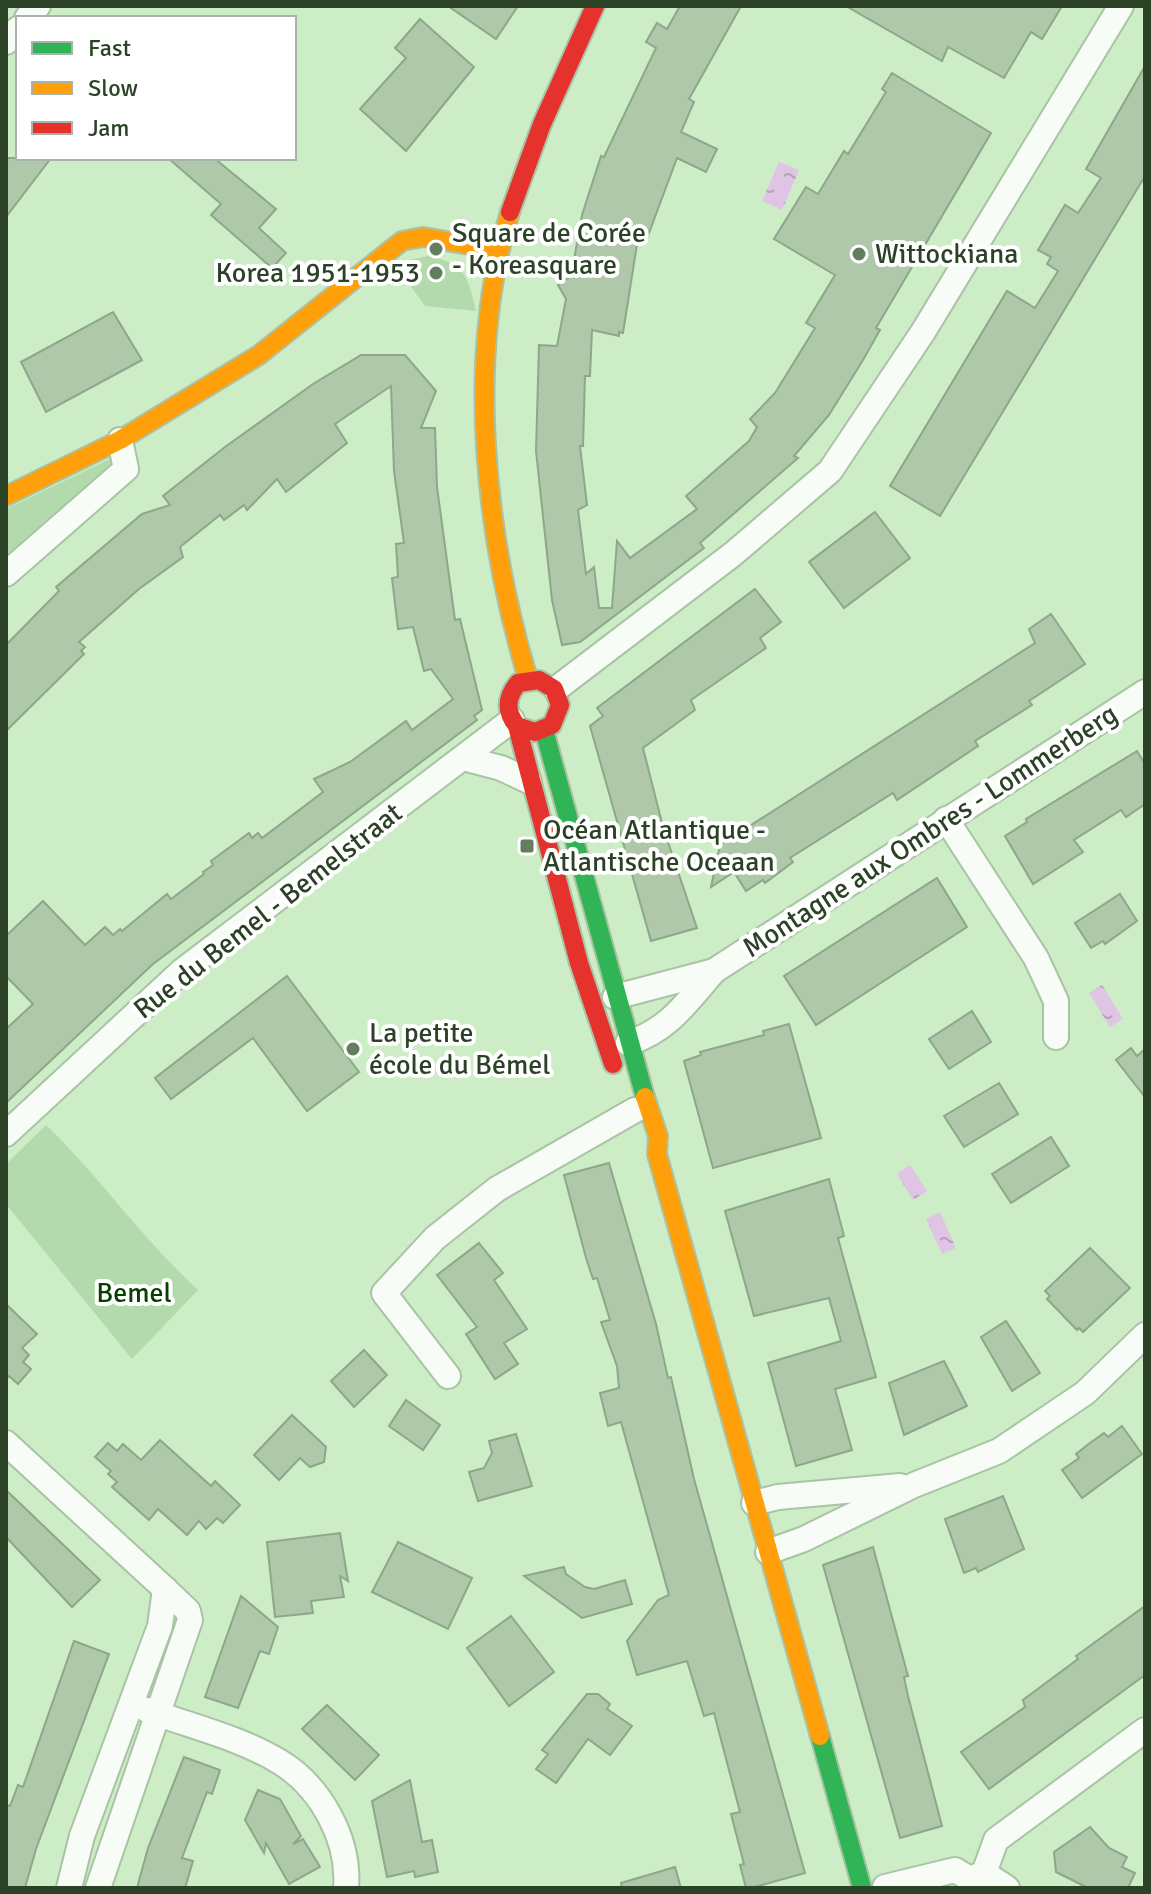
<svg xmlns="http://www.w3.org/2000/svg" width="1151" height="1894" font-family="Signika,sans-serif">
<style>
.park{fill:#b3daad}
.water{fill:url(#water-ripples)}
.building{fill:#afc8aa;stroke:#8da789;stroke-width:2}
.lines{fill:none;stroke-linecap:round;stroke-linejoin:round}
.street-casing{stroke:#a9c3a5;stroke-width:28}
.fast-casing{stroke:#a9c3a5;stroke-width:22}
.slow-casing{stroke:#a9c3a5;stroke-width:22}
.jam-casing{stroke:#a9c3a5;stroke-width:22}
.street{stroke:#f7fcf6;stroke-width:24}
.fast{stroke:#30b455;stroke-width:18}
.slow{stroke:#ff9f0a;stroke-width:18}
.jam{stroke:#e5322d;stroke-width:18}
.poi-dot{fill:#637e5f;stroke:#fff;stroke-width:3}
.labels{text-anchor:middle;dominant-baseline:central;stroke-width:8;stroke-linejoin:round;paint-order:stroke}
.poi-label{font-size:28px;fill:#2b4227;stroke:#fff;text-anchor:start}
.street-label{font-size:28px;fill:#2b4227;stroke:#fff}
.park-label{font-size:28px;fill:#074000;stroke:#fff}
</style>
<defs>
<pattern id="water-ripples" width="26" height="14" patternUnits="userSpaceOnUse" patternTransform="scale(2)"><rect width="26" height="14" fill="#e0c4e6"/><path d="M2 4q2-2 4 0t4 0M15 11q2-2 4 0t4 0" fill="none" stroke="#b6a1ba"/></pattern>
</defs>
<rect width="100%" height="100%" fill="#ccedc6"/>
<!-- park -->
<g class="park">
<path d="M428,256C467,264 467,276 476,311L425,306L394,263Z"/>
<path d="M114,457L116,463L6,564V509Z"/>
<path d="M46,1125C100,1177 142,1239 198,1290L132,1359L6,1204V1164Z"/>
</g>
<!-- water -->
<g class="water">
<path d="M779,162L799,170L782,210L762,201Z"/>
<path d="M1102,985L1123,1019L1110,1027L1089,993Z"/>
<path d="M910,1165L927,1191L913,1200L897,1174Z"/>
<path d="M940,1212L956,1248L942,1254L926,1219Z"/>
</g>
<!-- building -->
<g class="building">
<path d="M448,6H518L496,39Z"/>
<path d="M680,6H741L689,99L694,102L681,132L717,149L706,172L677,158L646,241L638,238L623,333L619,332V336L592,330L590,376H585L583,446H580L587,505L578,510L586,574L594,567L599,608H612L617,541L630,558L697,509L686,496L749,441L757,427L750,419L775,393L815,328L806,323L835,275L774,239L806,187L818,194L844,151L848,154L886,92L882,89L892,73L991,133L876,328L880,330L863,360L829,415L794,456L798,458L700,543L704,548L580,642L562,645L552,600L536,451L539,345L557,346L566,299L558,285L571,276L582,215L601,156L604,157L656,48L646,42L657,23L667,29Z"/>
<path d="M846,6H1062L1042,39L1031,32L1004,78L948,47L942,61Z"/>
<path d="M420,19L474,67L406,151L360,109L406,58L395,48Z"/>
<path d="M1145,66V176L940,516L890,486L1007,291L1035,308L1058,271L1047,264L1051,257L1038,250L1065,205L1078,213L1101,178L1086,169Z"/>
<path d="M6,158H51L6,217Z"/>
<path d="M168,158H214L276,209L259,228L286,253L272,268L211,215L221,204Z"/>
<path d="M113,312L142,360L46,412L21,362Z"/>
<path d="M361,355H405L436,391L421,428H435L437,487L455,620L460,619L482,710L474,716L477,720L153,964L6,1103V1029L33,1004L6,976V936L43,901L85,945L105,927L113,935L120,929L122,931L167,894L171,899L204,874L203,872L213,865L211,861L249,833L252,838L258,833L262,838L323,792L314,779L350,762L406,721L412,730L453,699L431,669L424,671L413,627L398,629L392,578L398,577L396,544L404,543L394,471L391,386L335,424L347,443L286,492L277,479L247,510L244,505L224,520L220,515L180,547L183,557L139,589L79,642L85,647L81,651L84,654L6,731V645L59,591L56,587L142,514L170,505L163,496L225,447L313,384Z"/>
<path d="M875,512L910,558L844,608L809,562Z"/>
<path d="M755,589L781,622L760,638L766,648L691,700L695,710L643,748L663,827L697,928L651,941L590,726L603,716L597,708Z"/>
<path d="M1051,614L1085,664L1029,701L1032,705L975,741L978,746L897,800L893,793L790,858L793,862L765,883L763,880L746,891L734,872L711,887L720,845L1035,643L1029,629Z"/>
<path d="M1137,751L1145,764V804L1126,817L1121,810L1074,840L1083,852L1033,884L1005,836L1027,822L1026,819Z"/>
<path d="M937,878L967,927L816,1025L784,976Z"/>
<path d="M1120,894L1137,921L1105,944L1103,941L1091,948L1075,923Z"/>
<path d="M287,976L359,1072L307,1111L253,1038L171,1099L155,1078Z"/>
<path d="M972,1011L991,1042L949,1069L929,1039Z"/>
<path d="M789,1024L821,1138L713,1168L684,1061L701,1055L700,1052L764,1035L763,1031Z"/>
<path d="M1131,1048L1137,1056L1145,1049V1097L1116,1060Z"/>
<path d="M999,1083L1018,1114L964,1147L944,1116Z"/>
<path d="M1051,1137L1069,1166L1011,1203L992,1174Z"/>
<path d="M609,1163L656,1324L668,1378L671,1377L694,1479L805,1873L751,1888H746L740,1865L744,1864L731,1814L740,1812L714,1713L704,1716L687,1661L637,1675L627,1641L658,1600L669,1595L621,1422L608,1426L600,1393L619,1388L617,1366L601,1322L610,1320L597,1278L593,1279L586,1258L564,1175Z"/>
<path d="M829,1179L844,1236L838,1238L876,1377L835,1389L852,1450L796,1466L768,1363L841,1341L829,1298L754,1316L725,1211Z"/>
<path d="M479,1243L503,1273L494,1280L527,1329L504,1343L518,1364L495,1379L466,1334L477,1327L437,1275Z"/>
<path d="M1090,1248L1130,1288L1083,1332L1079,1328L1077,1330L1047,1299L1050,1296L1045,1291Z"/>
<path d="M6,1304L37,1334L22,1348L29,1355L23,1362L31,1369L18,1384L9,1376L6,1380Z"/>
<path d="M1006,1321L1040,1373L1012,1391L981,1337Z"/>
<path d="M364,1350L387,1375L354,1407L331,1381Z"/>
<path d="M944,1361L967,1406L904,1435L889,1383Z"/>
<path d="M406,1400L440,1425L423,1450L389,1426Z"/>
<path d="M292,1415L326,1447L324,1462L310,1467L300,1458L279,1480L254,1455Z"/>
<path d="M1122,1426L1142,1454L1082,1498L1062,1470L1079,1458L1076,1454L1090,1443L1104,1433L1108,1437Z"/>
<path d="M516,1434L532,1486L478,1501L469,1472L484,1468L492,1453L489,1441Z"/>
<path d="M160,1440L211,1486L215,1481L240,1505L223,1523L217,1518L206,1529L199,1521L187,1535L158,1509L149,1520L112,1487L117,1482L108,1474L111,1471L95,1457L108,1443L117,1451L123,1444L141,1460Z"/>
<path d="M6,1490L100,1580L72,1607L6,1537Z"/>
<path d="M1003,1496L1024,1549L978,1572L976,1568L964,1573L945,1519Z"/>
<path d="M340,1533L348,1581L340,1576L344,1597L311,1601L313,1613L275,1617L267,1542Z"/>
<path d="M398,1542L472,1578L448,1629L372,1592Z"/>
<path d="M873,1547L908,1676L904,1677L908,1696L942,1826L900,1838L823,1565Z"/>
<path d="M564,1567L566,1574L585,1587L594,1589L625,1580L632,1604L582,1618L524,1576Z"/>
<path d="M241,1596L278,1627L269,1654L260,1651L238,1708L205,1697Z"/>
<path d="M1145,1606V1675L989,1789L961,1752L1025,1707L1023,1700L1078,1659L1076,1656Z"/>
<path d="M511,1616L554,1672L509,1706L467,1648Z"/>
<path d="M74,1641L109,1654L36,1849L25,1888H6V1805L10,1806L18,1785L23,1787Z"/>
<path d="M587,1694H598L610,1704L607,1709L632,1726L610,1755L588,1739L556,1783L536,1769L548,1754L542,1750Z"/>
<path d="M327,1705L379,1755L355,1780L302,1729Z"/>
<path d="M184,1757L220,1770L212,1794L207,1792L182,1858L193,1861L185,1888H137L148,1848Z"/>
<path d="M410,1780L422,1842L432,1840L438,1872L415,1877L414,1871L387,1877L372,1801Z"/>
<path d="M258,1790L280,1799L301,1836L293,1844L303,1839L320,1867L289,1884L266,1843L264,1853L245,1820Z"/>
<path d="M1090,1827L1109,1848L1127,1857L1122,1867L1135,1873L1128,1888H1088L1056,1872L1054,1852Z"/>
<path d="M675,1867L681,1888H622L621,1883Z"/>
</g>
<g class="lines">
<!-- street casing -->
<g class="street-casing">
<g id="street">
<path d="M27,18L38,6"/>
<path d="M6,42L18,29"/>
<path d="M6,574L126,469L120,440"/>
<path d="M556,689L733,554L830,471L923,332L1121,6"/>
<path d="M463,758L501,768L529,781"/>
<path d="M946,819L1036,958L1056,1001V1037"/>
<path d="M615,997L714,971"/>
<path d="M628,1043C668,1031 688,1001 714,971L1145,692"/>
<path d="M6,1134L182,971L512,720"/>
<path d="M448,1376L384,1293L435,1238L497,1189L635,1110"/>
<path d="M6,1443L165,1589L188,1611L190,1620L98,1888"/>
<path d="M754,1503L778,1497L900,1486"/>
<path d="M768,1552L804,1539L914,1485L999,1451L1085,1393L1145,1335"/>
<path d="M147,1710C190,1726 241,1738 280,1762C321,1787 350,1840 346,1888"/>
<path d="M984,1873L1007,1888"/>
<path d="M970,1879L984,1873L996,1840L1145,1730"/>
<path d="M885,1887L955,1870L970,1879"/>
<path d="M69,1888L82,1836L160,1626L165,1589"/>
</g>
</g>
<!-- fast casing -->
<g class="fast-casing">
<g id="fast">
<path d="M544,730L645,1097"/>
<path d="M820,1736L862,1888"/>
</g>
</g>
<!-- slow casing -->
<g class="slow-casing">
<g id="slow">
<path d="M510,212C465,358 485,535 528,679"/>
<path d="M6,496L120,440L259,355L402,241L423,237L499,250"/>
<path d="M645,1097L658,1136L657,1154L820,1736"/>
</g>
</g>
<!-- jam casing -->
<g class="jam-casing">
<g id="jam">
<path d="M510,212L542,124L595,6"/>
<path d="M517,726L535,732L552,725L560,705L554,689L539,680L518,683C506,698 505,711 517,726L579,963L613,1064"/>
</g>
</g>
<!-- street -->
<use href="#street" class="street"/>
<!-- fast -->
<use href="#fast" class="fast"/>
<!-- slow -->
<use href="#slow" class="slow"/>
<!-- jam -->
<use href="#jam" class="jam"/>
</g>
<!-- markers -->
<g class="poi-dot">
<circle cx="436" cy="249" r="8"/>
<circle cx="859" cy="254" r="8"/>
<circle cx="436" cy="273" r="8"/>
<rect x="519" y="838" width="16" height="16" rx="4"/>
<circle cx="353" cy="1049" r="8"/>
</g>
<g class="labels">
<!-- poi labels -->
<g class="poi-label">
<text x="452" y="233">Square de Corée<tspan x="452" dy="32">- Koreasquare</tspan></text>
<text x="875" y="254">Wittockiana</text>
<text x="420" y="273" text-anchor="end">Korea 1951-1953</text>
<text x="543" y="830">Océan Atlantique -<tspan x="543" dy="32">Atlantische Oceaan</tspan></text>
<text x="369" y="1033">La petite<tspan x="369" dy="32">école du Bémel</tspan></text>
</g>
<!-- street labels -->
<g class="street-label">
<text transform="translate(930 831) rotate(-33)">Montagne aux Ombres - Lommerberg</text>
<text transform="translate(268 911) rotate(-38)">Rue du Bemel - Bemelstraat</text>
</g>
<!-- park labels -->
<g class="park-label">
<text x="134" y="1293">Bemel</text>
</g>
</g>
<!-- border -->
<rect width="1151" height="1894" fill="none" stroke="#2b4227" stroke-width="16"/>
<!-- legend -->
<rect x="16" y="16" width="280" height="144" fill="#ffffff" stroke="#aab3a9" stroke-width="2"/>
<rect x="32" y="42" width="40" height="12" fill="#30b455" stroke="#aab3a9" stroke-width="2"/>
<text x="88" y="56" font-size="24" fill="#2b4227">Fast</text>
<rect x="32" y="82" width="40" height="12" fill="#ff9f0a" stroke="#aab3a9" stroke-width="2"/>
<text x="88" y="96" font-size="24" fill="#2b4227">Slow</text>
<rect x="32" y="122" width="40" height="12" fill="#e5322d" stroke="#aab3a9" stroke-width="2"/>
<text x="88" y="136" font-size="24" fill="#2b4227">Jam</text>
</svg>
